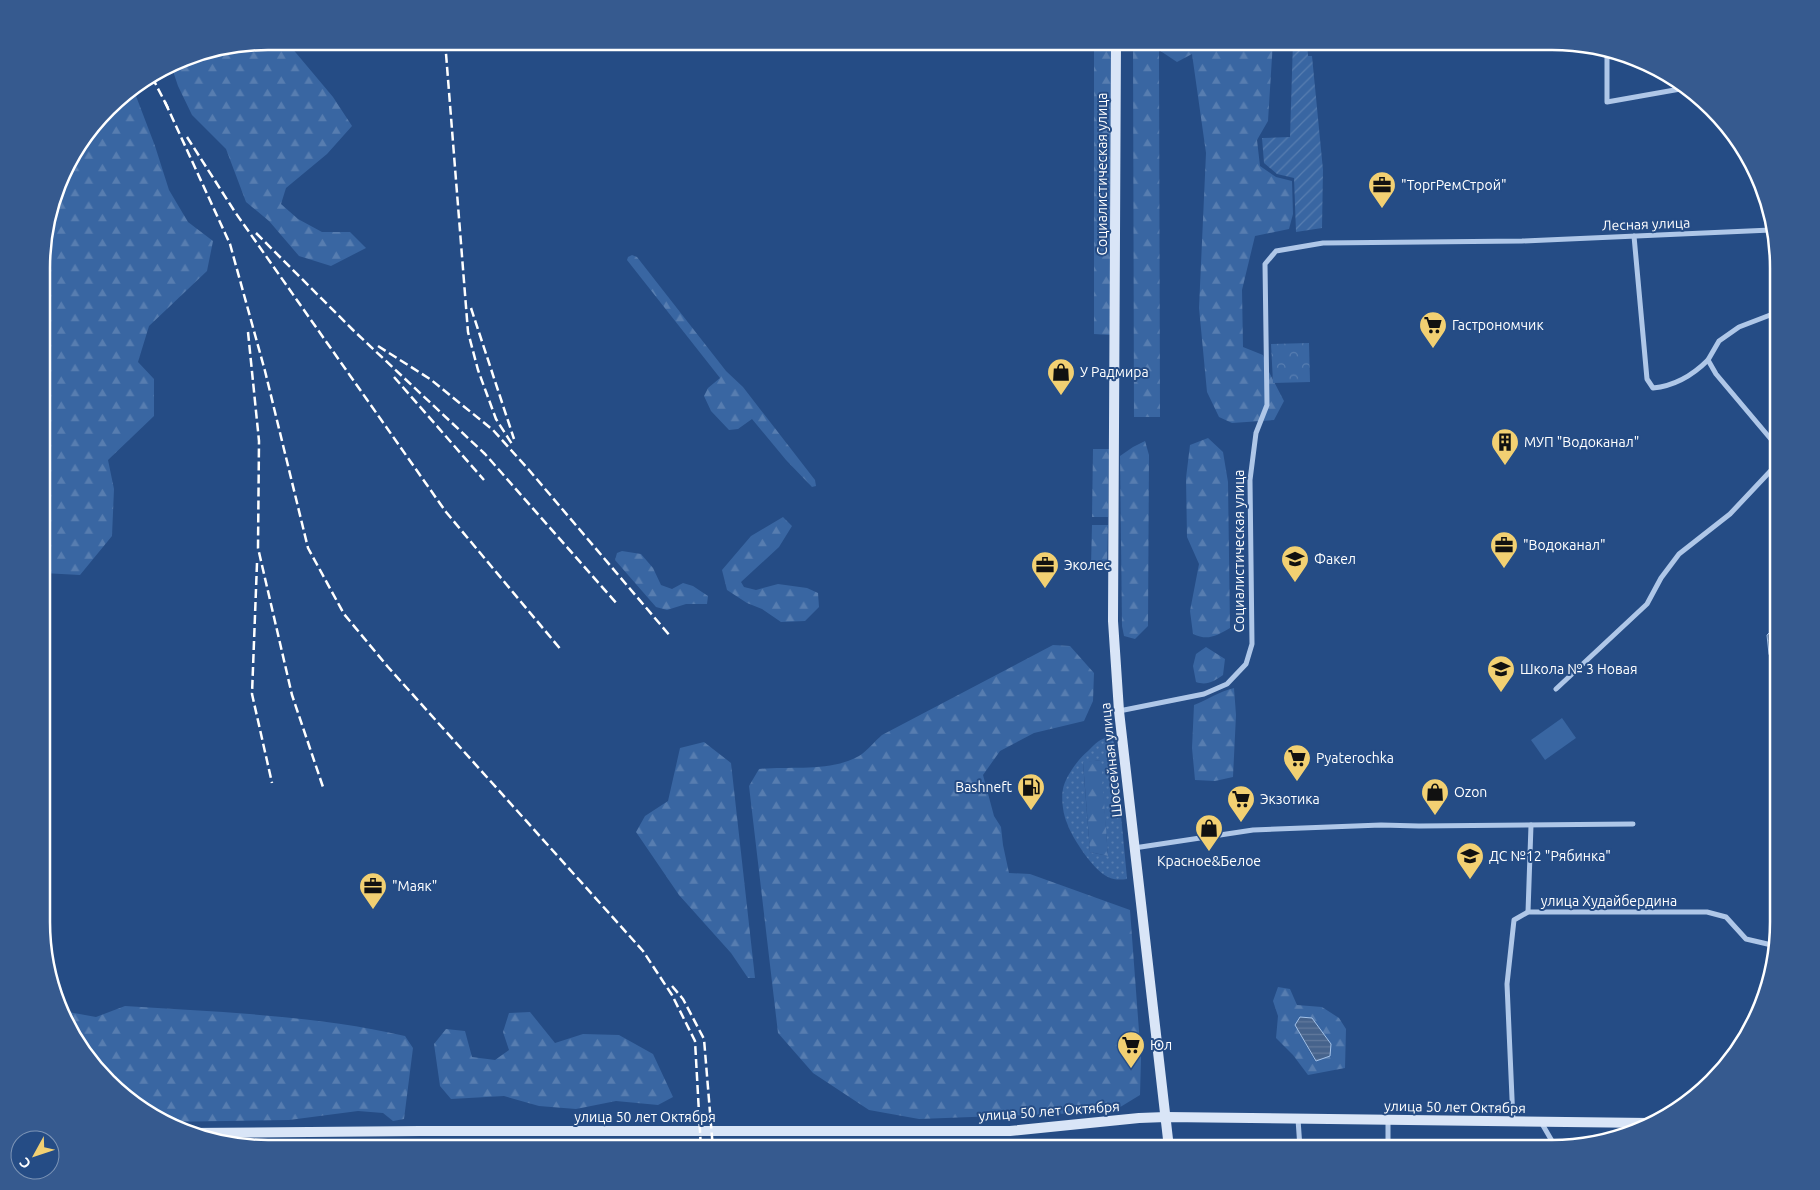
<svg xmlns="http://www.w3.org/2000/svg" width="1820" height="1190" font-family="Ubuntu,sans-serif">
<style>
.grass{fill:url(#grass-dots);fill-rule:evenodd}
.forest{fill:url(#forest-firs);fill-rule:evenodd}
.park{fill:url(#park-crowns)}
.garden{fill:url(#garden-furrows)}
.pitch{fill:#3966a2}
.water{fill:url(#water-rules);stroke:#a3c2e9}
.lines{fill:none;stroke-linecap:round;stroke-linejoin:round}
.street{stroke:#afc7e8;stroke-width:5}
.secondary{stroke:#d9e5f7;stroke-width:10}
.rail{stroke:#fff;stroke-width:2.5;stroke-dasharray:9 4;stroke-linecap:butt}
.labels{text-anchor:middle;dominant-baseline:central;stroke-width:4;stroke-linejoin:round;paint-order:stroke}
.street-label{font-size:14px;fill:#fff;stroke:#254c85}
.poi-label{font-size:14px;fill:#fff;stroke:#254c85;text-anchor:start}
.rim{fill:none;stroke:#fff;stroke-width:2.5}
</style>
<defs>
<pattern id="grass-dots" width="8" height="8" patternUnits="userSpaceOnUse" patternTransform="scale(1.25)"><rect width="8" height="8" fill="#3966a2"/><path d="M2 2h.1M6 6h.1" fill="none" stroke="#577db0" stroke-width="1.8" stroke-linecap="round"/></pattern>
<pattern id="forest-firs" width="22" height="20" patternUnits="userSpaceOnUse" patternTransform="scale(1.25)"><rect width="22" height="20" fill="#3966a2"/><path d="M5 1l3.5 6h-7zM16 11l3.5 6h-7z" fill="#577db0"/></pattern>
<pattern id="park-crowns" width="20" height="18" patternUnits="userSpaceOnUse" patternTransform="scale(1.25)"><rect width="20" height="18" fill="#3966a2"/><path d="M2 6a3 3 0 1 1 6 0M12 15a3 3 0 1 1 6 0" fill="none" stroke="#577db0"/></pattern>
<pattern id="garden-furrows" width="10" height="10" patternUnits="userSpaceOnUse" patternTransform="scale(1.25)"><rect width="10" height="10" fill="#3966a2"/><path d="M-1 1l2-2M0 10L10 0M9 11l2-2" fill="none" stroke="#577db0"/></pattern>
<pattern id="water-rules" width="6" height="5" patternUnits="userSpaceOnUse" patternTransform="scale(1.25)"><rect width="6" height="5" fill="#46638c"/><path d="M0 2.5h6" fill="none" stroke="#627a9d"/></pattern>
</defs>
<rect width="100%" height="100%" fill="#254c85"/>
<!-- grass -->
<path class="grass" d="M1110,737L1114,742L1127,878V879C1120,880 1114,880 1108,877C1094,871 1072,838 1067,823C1063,814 1061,798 1063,789C1065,777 1079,758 1088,751C1095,744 1100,738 1110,737ZM1100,760L1108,856L1090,852L1083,763Z"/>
<!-- forest -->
<g class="forest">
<path d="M268,41H286L333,97L352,126L327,154L286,188L281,204L298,219L322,232H350L366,248L331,266L299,256L269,221L246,202L226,149L192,115L178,86L171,65L181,58Z"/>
<path d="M1094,41H1111L1110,335L1094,334Z"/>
<path d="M1133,41H1273L1268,121L1257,140L1260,166L1276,177L1292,181L1293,214L1289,229L1255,236L1242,290L1243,347L1263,355L1269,372L1284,401L1274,420L1232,423L1219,417L1207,392L1199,308L1206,153L1192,54L1177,62L1159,50L1160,417H1134Z"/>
<path d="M131,90L136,96L155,146L169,190L188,222L213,241L207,271L149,326L138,362L154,379V416L108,460L114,489L112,536L80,575L43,573V239L65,167L118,98Z"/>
<path d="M632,255L637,257L726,371L743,387L815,480L816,486L812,487L786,460L752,419L738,429L729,430L711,411L704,396L708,388L720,378L627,260L628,257Z"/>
<path d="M1208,438L1223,452L1228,482L1230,628C1216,636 1208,641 1193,634L1190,611L1199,564L1187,537L1186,478L1190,445Z"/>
<path d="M1145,441L1149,455L1148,626L1135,639L1124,636L1122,626L1120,456L1133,447Z"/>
<path d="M1093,449H1109L1108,517H1092Z"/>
<path d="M783,517L792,526L779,547L741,582L744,587L756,590L778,584L807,588L818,593L819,607L805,621L781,622L762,609L747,603L727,590L722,570L751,536Z"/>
<path d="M1092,525H1108L1107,566H1091Z"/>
<path d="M622,551L641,554L653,568L661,585L672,589L683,583L693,586L708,596L707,604H686L667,610L656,607L615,560L617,553Z"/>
<path d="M1053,645L1070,646L1094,673L1093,701L1084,721L1034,733L1000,751L983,775L994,816L1001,827L1003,845L1009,873L1030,874L1130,910L1141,1058L1140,1095L1117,1109L1080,1113L919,1119L869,1110L813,1073L778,1033L749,786L759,769C790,766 831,772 859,756C867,751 875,741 882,735Z"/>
<path d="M1206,647L1225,659L1223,675C1214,681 1207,686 1196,682L1193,666L1196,654Z"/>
<path d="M1234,688L1236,715L1233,777L1215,781L1195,780L1192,748L1194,705C1207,700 1220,691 1234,688Z"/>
<path d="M704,742L731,763L755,978H748L731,953L679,895L636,832L645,816L668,801L680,748Z"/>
<path d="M1101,760L1108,856L1090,852L1083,762Z"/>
<path d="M1278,987L1290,989L1297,1005L1322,1007L1339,1018L1346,1029L1345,1068L1308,1075L1293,1055L1276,1038L1278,1016L1273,1001ZM1295,1025L1330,1056L1315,1061Z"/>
<path d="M125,1006C218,1012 314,1015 405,1036L413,1048L404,1119L393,1121L383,1113L358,1111L289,1120L165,1122L142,1110L72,1036L63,1011L96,1017Z"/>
<path d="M530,1012L555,1043L583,1034L619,1035L653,1054L673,1097L658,1105L616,1101L576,1109L539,1106L504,1096L451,1099L440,1086L434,1044L446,1029L465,1031L472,1057L495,1060L509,1050L503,1032L509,1013Z"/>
</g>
<!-- park -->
<path class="park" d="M1309,343L1310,382L1273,383L1271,344Z"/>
<!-- garden -->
<path class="garden" d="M1293,41H1307L1308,56H1312L1323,170L1322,228L1296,232L1294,178L1277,174L1264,163L1262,138L1290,137Z"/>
<!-- pitch -->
<path class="pitch" d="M1562,718L1576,738L1545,760L1531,740Z"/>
<!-- water -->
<g class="water">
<path d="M1778,624V677L1769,654L1767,635Z"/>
<path d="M1300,1017L1312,1018L1331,1044L1330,1056L1316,1061L1295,1025Z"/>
</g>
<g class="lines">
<!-- street -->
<g class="street">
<path d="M1607,50V102L1686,88"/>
<path d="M1634,236L1647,379L1653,388C1674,386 1693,375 1708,360"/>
<path d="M1778,312L1739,327L1719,341L1708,360L1716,374L1775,444L1778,457"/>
<path d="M1556,689L1647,604L1661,578L1679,554L1730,514L1778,463"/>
<path d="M1119,711L1204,694L1227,684L1246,664L1252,644L1250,480L1256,433L1267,405L1265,264L1276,251L1323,243L1522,241L1771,230"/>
<path d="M1134,848L1253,830L1381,825L1419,826L1633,824"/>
<path d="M1528,912L1531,825"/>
<path d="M1298,1119L1300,1148"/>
<path d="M1388,1120V1148"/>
<path d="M1513,1121L1507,984L1514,920L1528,912H1707L1726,917L1746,939L1776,946"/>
<path d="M1541,1122L1556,1148"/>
</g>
<!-- secondary -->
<g class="secondary">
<path d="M1116,41L1113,621L1119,711L1169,1148"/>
<path d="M188,1133L420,1131H1010L1139,1118L1166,1117L1650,1123"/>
</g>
<!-- rail -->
<g class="rail">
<path d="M445,41L468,332L478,370L496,419L512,444"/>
<path d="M152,77L168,108"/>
<path d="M165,102L230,244L265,371L308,548L344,614L388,667L643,951L672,995L695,1041L701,1149"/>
<path d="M187,137L235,212L446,512L562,651"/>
<path d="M256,233L353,330L485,454L618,605"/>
<path d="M471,308L514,439"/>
<path d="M248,332L259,441L258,548L292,695L324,790"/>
<path d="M378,346L430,379L493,430L529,470L671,637"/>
<path d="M394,377L484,480"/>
<path d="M257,563L252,694L272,783"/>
<path d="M672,986L683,999L704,1039L713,1149"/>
</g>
</g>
<!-- icons -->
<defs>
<g id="office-pin" transform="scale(1.4375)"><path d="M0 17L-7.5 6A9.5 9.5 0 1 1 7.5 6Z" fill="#f2d072" stroke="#254c85"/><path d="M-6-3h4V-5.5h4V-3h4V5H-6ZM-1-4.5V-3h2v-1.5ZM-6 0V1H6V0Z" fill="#111"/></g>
<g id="supermarket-pin" transform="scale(1.4375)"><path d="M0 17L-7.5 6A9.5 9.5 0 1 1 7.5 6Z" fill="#f2d072" stroke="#254c85"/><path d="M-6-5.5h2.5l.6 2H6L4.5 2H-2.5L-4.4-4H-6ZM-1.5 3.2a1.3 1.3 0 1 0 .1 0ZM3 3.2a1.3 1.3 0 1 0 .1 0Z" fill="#111"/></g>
<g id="shop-pin" transform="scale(1.4375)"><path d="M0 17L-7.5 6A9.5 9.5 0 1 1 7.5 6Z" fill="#f2d072" stroke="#254c85"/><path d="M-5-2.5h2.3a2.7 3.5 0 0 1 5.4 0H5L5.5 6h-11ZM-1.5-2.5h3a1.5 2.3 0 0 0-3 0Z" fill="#111"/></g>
<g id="building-pin" transform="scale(1.4375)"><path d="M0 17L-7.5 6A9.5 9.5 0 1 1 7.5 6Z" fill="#f2d072" stroke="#254c85"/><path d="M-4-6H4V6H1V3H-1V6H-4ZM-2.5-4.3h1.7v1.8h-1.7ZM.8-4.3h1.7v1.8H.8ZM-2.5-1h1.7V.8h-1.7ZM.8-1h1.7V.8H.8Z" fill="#111"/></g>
<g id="school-pin" transform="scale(1.4375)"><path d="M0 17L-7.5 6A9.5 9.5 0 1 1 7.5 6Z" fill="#f2d072" stroke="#254c85"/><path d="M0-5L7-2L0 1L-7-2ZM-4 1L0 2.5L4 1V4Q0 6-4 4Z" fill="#111"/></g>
<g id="fuel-pin" transform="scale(1.4375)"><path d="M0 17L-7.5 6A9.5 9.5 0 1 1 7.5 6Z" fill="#f2d072" stroke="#254c85"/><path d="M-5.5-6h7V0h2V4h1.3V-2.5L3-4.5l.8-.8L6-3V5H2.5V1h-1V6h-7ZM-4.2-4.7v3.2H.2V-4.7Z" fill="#111"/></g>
</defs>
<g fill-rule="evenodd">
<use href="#office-pin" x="1382" y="185"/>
<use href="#supermarket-pin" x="1433" y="325"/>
<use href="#shop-pin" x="1061" y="372"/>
<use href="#building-pin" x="1505" y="442"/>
<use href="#office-pin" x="1504" y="545"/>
<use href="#school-pin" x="1295" y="559"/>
<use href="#office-pin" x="1045" y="565"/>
<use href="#school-pin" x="1501" y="669"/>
<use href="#supermarket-pin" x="1297" y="758"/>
<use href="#fuel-pin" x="1031" y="787"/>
<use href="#shop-pin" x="1435" y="792"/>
<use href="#supermarket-pin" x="1241" y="799"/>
<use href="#shop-pin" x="1209" y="828"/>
<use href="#school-pin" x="1470" y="856"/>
<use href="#office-pin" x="373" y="886"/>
<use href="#supermarket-pin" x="1131" y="1045"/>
</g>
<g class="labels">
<!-- street labels -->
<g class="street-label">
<text transform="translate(1102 174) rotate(-90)">Социалистическая улица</text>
<text transform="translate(1646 224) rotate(-2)">Лесная улица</text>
<text transform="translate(1239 551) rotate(-90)">Социалистическая улица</text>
<text transform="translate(1111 760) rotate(-96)">Шоссейная улица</text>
<text x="1609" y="901">улица Худайбердина</text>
<text transform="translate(1455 1107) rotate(1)">улица 50 лет Октября</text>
<text transform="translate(1049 1111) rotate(-4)">улица 50 лет Октября</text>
<text x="645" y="1117">улица 50 лет Октября</text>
</g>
<!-- poi labels -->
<g class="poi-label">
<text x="1401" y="185">"ТоргРемСтрой"</text>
<text x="1452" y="325">Гастрономчик</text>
<text x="1080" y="372">У Радмира</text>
<text x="1524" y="442">МУП "Водоканал"</text>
<text x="1523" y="545">"Водоканал"</text>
<text x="1314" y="559">Факел</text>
<text x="1064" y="565">Эколес</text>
<text x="1520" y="669">Школа № 3 Новая</text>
<text x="1316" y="758">Pyaterochka</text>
<text x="1012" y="787" text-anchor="end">Bashneft</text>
<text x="1454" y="792">Ozon</text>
<text x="1260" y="799">Экзотика</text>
<text x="1489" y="856">ДС №12 "Рябинка"</text>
<text x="1209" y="861" text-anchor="middle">Красное&amp;Белое</text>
<text x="392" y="886">"Маяк"</text>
<text x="1150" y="1045">Юл</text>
</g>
</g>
<!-- crop -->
<path d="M0 0H1820V1190H0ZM268 50H1552A218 218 0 0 1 1770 268V922A218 218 0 0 1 1552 1140H268A218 218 0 0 1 50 922V268A218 218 0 0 1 268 50Z" fill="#365a8f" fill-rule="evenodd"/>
<path class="rim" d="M268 50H1552A218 218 0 0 1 1770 268V922A218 218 0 0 1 1552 1140H268A218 218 0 0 1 50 922V268A218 218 0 0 1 268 50Z"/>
<!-- north arrow -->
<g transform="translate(35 1155) rotate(230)"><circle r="24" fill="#254c85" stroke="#7c94b6"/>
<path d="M0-4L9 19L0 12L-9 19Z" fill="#f2d072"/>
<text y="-8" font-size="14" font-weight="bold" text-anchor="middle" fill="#ffffff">С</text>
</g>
</svg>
